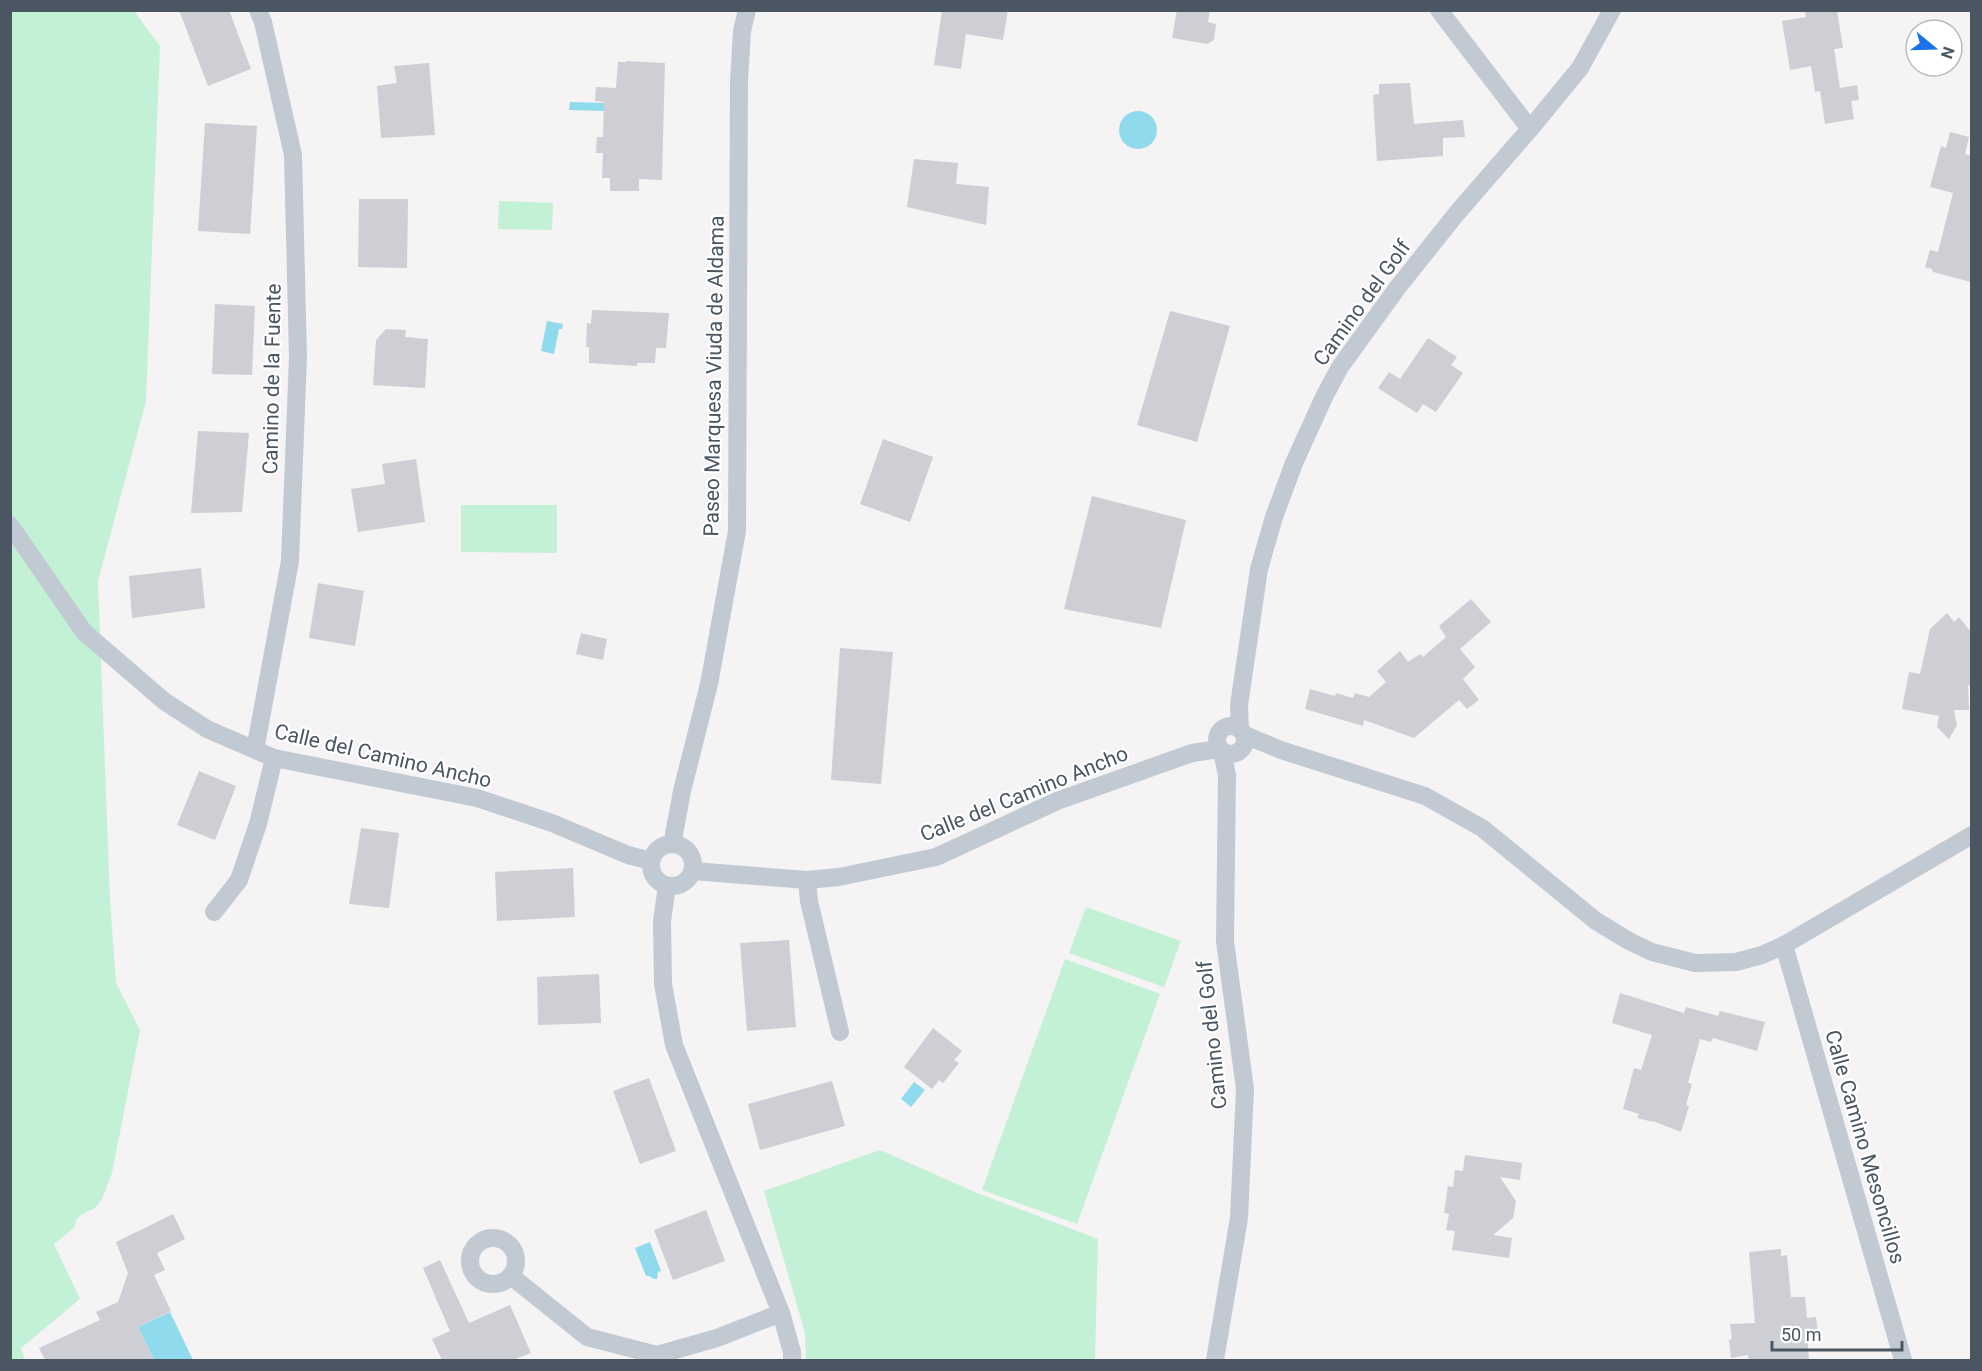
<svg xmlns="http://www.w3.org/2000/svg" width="1982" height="1371" font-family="Roboto,sans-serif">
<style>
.green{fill:#c3f1d5}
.water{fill:#90daee}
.building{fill:#cdcfd5}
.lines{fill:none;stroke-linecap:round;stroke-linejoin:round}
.minor{stroke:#c1cad2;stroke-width:18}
.labels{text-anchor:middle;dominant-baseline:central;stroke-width:4.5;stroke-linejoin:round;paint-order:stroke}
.street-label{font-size:21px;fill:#4a5661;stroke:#fff}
</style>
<rect width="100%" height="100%" fill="#f5f3f3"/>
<!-- green -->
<g class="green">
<path d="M10,11H134L160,46L146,401L98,581L110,900L116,983L140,1030L112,1173L102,1199L95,1208L81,1215L76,1220L75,1227L54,1244L80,1299L21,1348L25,1360H10Z"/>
<path d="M499,201L553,203L552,230L498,229Z"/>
<path d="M461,505H557V553L461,552Z"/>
<path d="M1086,907L1181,941L1164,987L1069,953Z"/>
<path d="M1065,959L1160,994L1077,1224L982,1190Z"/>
<path d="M880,1150L977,1193L1098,1239L1095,1360H806L805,1333L764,1191Z"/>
</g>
<!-- water -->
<g class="water">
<path d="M570,102L604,103V111L569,110Z"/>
<circle cx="1138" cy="130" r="19"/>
<path d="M547,321L563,324L562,329H559L554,354L541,351Z"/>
<path d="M914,1082L925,1090L911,1107L901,1099Z"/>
<path d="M650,1242L661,1271L658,1272L657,1279H654L649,1276H646L635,1248Z"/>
<path d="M170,1312L193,1360H154L138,1327Z"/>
</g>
<!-- building -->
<g class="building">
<path d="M179,10H229L251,69L208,86Z"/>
<path d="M942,10H1008L1003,40L966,34L961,69L934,65Z"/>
<path d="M1177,10H1210L1208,22L1216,24L1214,40L1207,44L1172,38Z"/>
<path d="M1805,10H1837L1843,48L1834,49L1840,88L1857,85L1859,100L1851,101L1854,119L1825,124L1820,91L1815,92L1811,66L1790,70L1782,21L1806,17Z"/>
<path d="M626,61L665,63L662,180L639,179V191H610V178H602L603,153H596L597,137H603L604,102L595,101L596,87L616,88L618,62H626Z"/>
<path d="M429,63L435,135L381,138L377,86L397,83L394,66Z"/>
<path d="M1410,83L1414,124L1463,120L1465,137L1443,138V156L1377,161L1373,95L1379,94V84Z"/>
<path d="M205,123L257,126L250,234L198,231Z"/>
<path d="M1950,132L1969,137L1965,154L1971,156V282L1933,272L1932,269L1925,267L1930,250L1938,252L1953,193L1930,187L1941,146L1946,148Z"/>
<path d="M914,159L958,163L956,184L989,187L986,225L907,207Z"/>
<path d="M359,199H408L407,268L358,267Z"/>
<path d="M215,304L255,306L252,375L212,374Z"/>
<path d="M592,310L669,313L666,348H656L655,363H637V366L589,363V347H586L587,323L591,324Z"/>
<path d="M1170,311L1230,326L1197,442L1137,425Z"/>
<path d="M386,329L406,330L405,337L428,339L425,388L373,385L376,340Z"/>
<path d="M1428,338L1457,357L1451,365L1463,373L1436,412L1423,404L1417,413L1378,388L1389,372L1400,379Z"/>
<path d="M198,431L249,433L242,512L191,513Z"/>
<path d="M883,439L933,457L910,522L860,504Z"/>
<path d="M416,459L425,522L358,532L351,489L385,484L382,464Z"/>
<path d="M1092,496L1186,520L1161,628L1064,609Z"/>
<path d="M201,568L205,608L132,618L129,576Z"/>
<path d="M318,583L364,591L355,646L309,638Z"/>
<path d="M1471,599L1491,622L1460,649L1475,667L1463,679L1479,700L1467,709L1459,700L1414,738L1364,720L1363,726L1305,709L1310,689L1335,696L1336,693L1353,698L1355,693L1369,697L1386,682L1377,671L1400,651L1408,662L1420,654L1423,657L1446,637L1439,626Z"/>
<path d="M1947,613L1954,622L1959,617L1971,632V686L1968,685L1969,710H1954L1957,725L1949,739L1937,727L1939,716L1902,709L1909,672L1920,674L1930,629Z"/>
<path d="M581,633L607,639L603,660L576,654Z"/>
<path d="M840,648L893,652L881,784L831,780Z"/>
<path d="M199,771L236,786L215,840L177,825Z"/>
<path d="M361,828L399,833L389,908L349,904Z"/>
<path d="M573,868L575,917L497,921L495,872Z"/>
<path d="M789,940L796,1027L747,1031L740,943Z"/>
<path d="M599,974L601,1023L538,1025L537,977Z"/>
<path d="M1620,993L1684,1013L1686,1007L1718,1016L1720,1011L1765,1022L1757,1051L1713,1038L1711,1042L1700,1039L1688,1083L1692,1084L1686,1105L1689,1106L1681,1132L1653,1121V1122L1637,1118L1639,1114L1623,1109L1634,1068L1641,1070L1652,1035L1612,1023Z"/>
<path d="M933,1028L962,1051L954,1060L959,1063L943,1083L939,1080L932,1089L904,1067Z"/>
<path d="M649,1078L676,1151L640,1164L613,1091Z"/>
<path d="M832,1081L845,1126L760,1150L748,1104Z"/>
<path d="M1465,1155L1522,1163L1520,1180L1500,1177L1516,1201L1513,1218L1493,1235L1512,1238L1509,1258L1452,1250L1455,1231L1446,1230L1449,1214L1444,1213L1448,1186L1453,1187L1455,1170L1463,1171Z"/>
<path d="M706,1210L725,1261L673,1280L654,1230Z"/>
<path d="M173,1214L185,1239L157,1253L165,1270L154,1275L171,1311L138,1327L154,1360H45L39,1348L100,1320L96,1312L118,1302L128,1273L116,1242Z"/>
<path d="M1781,1249V1256L1787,1255L1791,1297H1805L1807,1318L1816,1317L1818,1333L1807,1334L1809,1360H1749L1748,1355L1731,1358L1729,1340L1732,1339L1730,1324L1755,1323L1749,1252Z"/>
<path d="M440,1260L469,1323L510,1305L531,1353L513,1360H442L432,1339L450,1331L423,1268Z"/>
</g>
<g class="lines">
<!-- minor -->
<g class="minor">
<path d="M1439,10L1530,129"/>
<path d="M10,525L84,632L164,701L207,729L274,758L477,798L552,823L628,855L651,861"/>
<circle cx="1231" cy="740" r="14"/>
<path d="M1240,730L1239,705L1259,569L1274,517L1294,463L1324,397L1340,367L1398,287L1457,213L1530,129L1580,68L1612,10"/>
<path d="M1245,735L1281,750L1425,796L1482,828L1596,921L1629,941L1652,952L1695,963L1736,962L1762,955L1784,945L1972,835"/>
<path d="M255,750L290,561L298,357L293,155L263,22L258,10"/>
<circle cx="672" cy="865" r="21"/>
<path d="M674,844V834L682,791L709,684L737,531L739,81L742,31L747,10"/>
<path d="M693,871L807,880L839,877L936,857L1057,801L1192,753L1219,749"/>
<path d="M807,880L809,901L840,1032"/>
<path d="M667,886L662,921L663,984L674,1045L781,1313L792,1352V1360"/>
<path d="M214,912L239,880L258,824L274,758"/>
<path d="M1784,945L1903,1360"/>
<circle cx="493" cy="1261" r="23"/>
<path d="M511,1276L587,1337L657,1355L717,1338L781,1313"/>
<path d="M1215,1360L1239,1218L1245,1089L1225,941L1227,775L1222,752"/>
</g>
</g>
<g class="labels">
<!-- street labels -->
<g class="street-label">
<text transform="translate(1362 303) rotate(-54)">Camino del Golf</text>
<text transform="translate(714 376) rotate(-89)">Paseo Marquesa Viuda de Aldama</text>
<text transform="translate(272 379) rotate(-89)">Camino de la Fuente</text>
<text transform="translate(383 756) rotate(13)">Calle del Camino Ancho</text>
<text transform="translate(1024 794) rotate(-22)">Calle del Camino Ancho</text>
<text transform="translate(1212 1035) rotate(-96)">Camino del Golf</text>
<text transform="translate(1865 1147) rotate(74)">Calle Camino Mesoncillos</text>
</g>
</g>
<!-- border -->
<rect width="1982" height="1371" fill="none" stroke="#4a5661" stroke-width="24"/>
<!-- north arrow -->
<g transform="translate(1934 48) rotate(109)"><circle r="28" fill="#ffffff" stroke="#b7bbc0" stroke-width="1.5"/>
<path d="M0-4.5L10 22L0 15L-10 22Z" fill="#1a73e8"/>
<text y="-9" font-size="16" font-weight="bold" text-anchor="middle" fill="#4a5661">N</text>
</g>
<!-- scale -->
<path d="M1772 1341v9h130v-9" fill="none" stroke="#4a5661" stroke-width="3"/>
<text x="1781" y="1341" font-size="18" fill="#4a5661" stroke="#ffffff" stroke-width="4.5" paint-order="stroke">50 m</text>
</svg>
